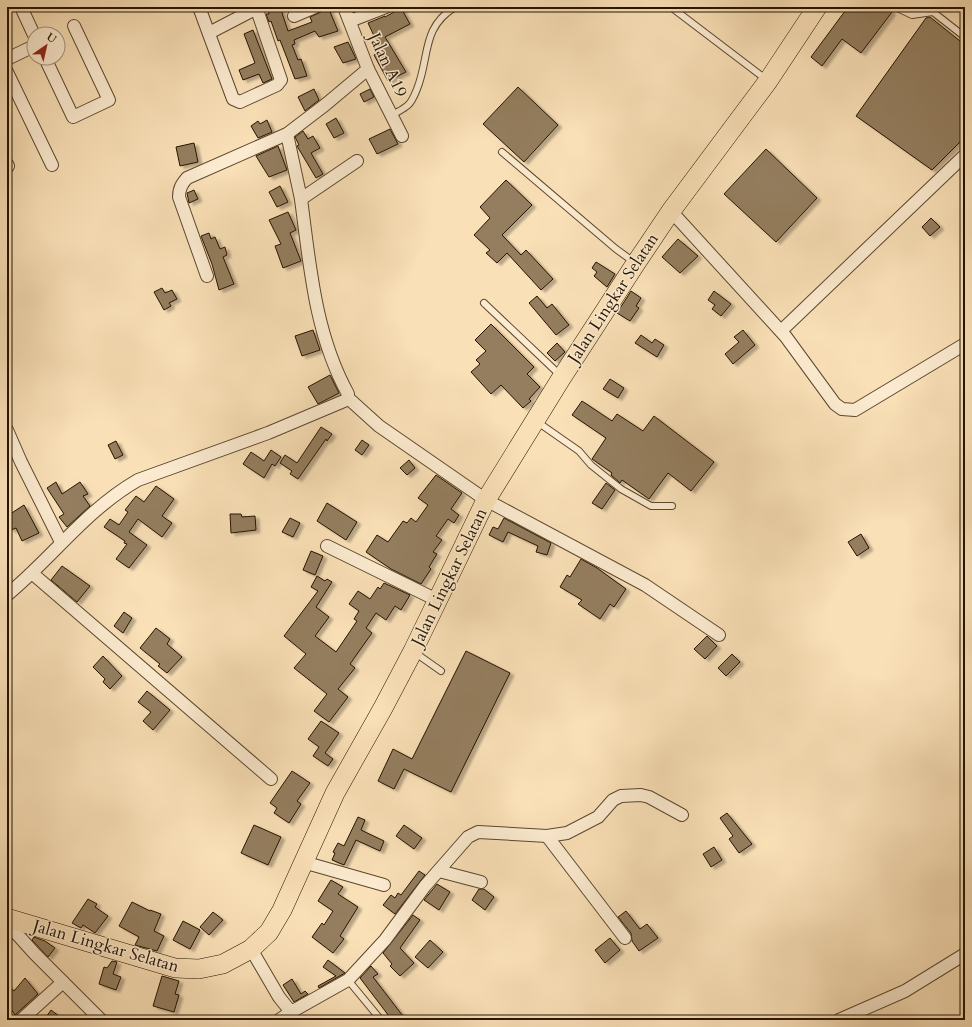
<svg xmlns="http://www.w3.org/2000/svg" width="972" height="1027" font-family="Cardo,serif">
<style>
.building{fill:#947e5f;stroke:#251400;filter:url(#shadow)}
.lines{fill:none;stroke-linecap:round;stroke-linejoin:round}
.service-casing{stroke:#5a472e;stroke-width:8}
.minor-casing{stroke:#5a472e;stroke-width:14}
.trunk-casing{stroke:#251400;stroke-width:20}
.service{stroke:#fcebd0;stroke-width:6}
.minor{stroke:#fcebd0;stroke-width:12}
.trunk{stroke:#fae0b7;stroke-width:19}
.labels{text-anchor:middle;dominant-baseline:central;stroke-width:3;stroke-linejoin:round;paint-order:stroke}
.street-label{font-size:17px;fill:#251400;stroke:#fcebd0}
</style>
<defs>
<filter id="shadow"><feDropShadow dx="4" dy="2.5" stdDeviation="1" flood-color="#0004"/></filter>
</defs>
<rect width="100%" height="100%" fill="#fae0b7"/>
<filter id="stains"><feTurbulence type="fractalNoise" baseFrequency=".005" numOctaves="4"/><feColorMatrix values="0 0 0 0 .2 0 0 0 0 .09 0 0 0 0 .02 0 0 0 .5 -.17"/></filter>
<radialGradient id="worn" r=".72"><stop offset=".6" stop-color="#630" stop-opacity="0"/><stop offset="1" stop-color="#630" stop-opacity=".3"/></radialGradient>
<!-- building -->
<g class="building">
<path d="M267,7H280L288,31L312,22L310,17L321,12L322,7H328L338,31L319,37L315,31L294,40L295,44L292,45L298,60L301,59L307,76L295,79L280,40L278,41L271,21L269,22L266,14H269Z"/>
<path d="M848,7H852L858,12L861,7H886L892,12L861,53L842,39L822,66L811,57Z"/>
<path d="M401,8L410,24L385,37L406,72L388,81L374,55L381,51L368,23L385,16V17Z"/>
<path d="M930,17L965,45V137L932,170L856,116L926,18Z"/>
<path d="M253,30L272,79L263,83L259,74L243,80L239,70L255,63L244,34Z"/>
<path d="M348,42L356,59L343,63L334,47Z"/>
<path d="M518,87L558,125L524,162L483,124Z"/>
<path d="M314,89L319,100L305,111L298,97Z"/>
<path d="M370,89L374,97L364,102L360,94Z"/>
<path d="M336,118L344,133L334,138L326,124Z"/>
<path d="M267,120L272,132L258,138L251,126L258,121L260,124Z"/>
<path d="M390,129L398,144L377,154L369,139Z"/>
<path d="M303,131L308,139L313,136L320,148L311,153L323,174L316,178L297,146L299,145L295,137Z"/>
<path d="M194,143L198,162L180,166L176,147Z"/>
<path d="M278,146L287,170L269,177L256,156Z"/>
<path d="M766,149L817,198L776,242L724,194Z"/>
<path d="M506,180L532,205L502,235L521,255L526,250L553,279L541,290L507,253L497,263L486,253L490,250L474,235L490,218L480,207Z"/>
<path d="M280,186L288,202L277,207L269,192Z"/>
<path d="M194,190L198,199L189,203L187,193Z"/>
<path d="M288,212L296,230L290,233L301,261L283,268L275,246L281,244L269,220Z"/>
<path d="M931,218L940,227L930,236L922,227Z"/>
<path d="M209,233L211,239L215,237L220,249L225,247L227,255L223,257L234,284L219,290L212,264L201,236Z"/>
<path d="M678,239L698,256L680,273L662,257Z"/>
<path d="M596,262L615,274L607,287L594,276L597,272L592,268Z"/>
<path d="M162,288L165,293L172,290L177,299L169,303L171,306L164,310L154,292Z"/>
<path d="M631,291L641,298L636,306L639,308L630,321L617,313Z"/>
<path d="M714,291L731,304L721,316L712,309L715,305L708,300Z"/>
<path d="M537,296L547,308L552,304L569,325L556,335L529,303Z"/>
<path d="M491,324L534,367L527,374L540,387L529,399L531,401L523,408L501,385L491,394L471,372L480,364L476,360L486,351L475,340Z"/>
<path d="M313,330L320,350L302,356L295,336Z"/>
<path d="M743,330L755,345L733,364L725,354L739,342L734,337Z"/>
<path d="M641,335L652,343L655,339L664,345L657,357L635,343Z"/>
<path d="M557,343L565,352L555,361L547,353Z"/>
<path d="M330,375L339,393L318,404L308,387Z"/>
<path d="M610,379L624,388L618,398L603,389Z"/>
<path d="M582,401L612,421L617,414L643,431L654,416L714,462L691,491L668,473L649,499L622,480L620,483L611,475L612,473L592,459L606,438L572,415Z"/>
<path d="M321,427L332,434L327,441L326,439L298,479L290,474L292,471L280,463L285,455L297,463Z"/>
<path d="M362,440L369,445L362,455L355,450Z"/>
<path d="M116,441L123,455L115,459L108,445Z"/>
<path d="M271,450L281,457L275,466L272,464L264,478L243,464L251,452L264,461Z"/>
<path d="M409,460L415,468L407,475L400,468Z"/>
<path d="M436,475L462,493L451,509L459,515L454,523L448,519L436,536L442,540L433,552L437,554L429,567L431,569L421,584L391,569L366,552L377,535L388,542L403,521L407,523L411,518L416,522L428,505L418,498Z"/>
<path d="M56,482L62,494L80,482L88,494L83,496L90,506L67,527L59,517L64,514L47,488Z"/>
<path d="M606,483L615,490L602,509L592,503Z"/>
<path d="M156,486L174,499L162,516L172,523L162,537L138,519L129,532L147,545L129,568L116,559L127,544L124,543L125,541L104,527L110,519L119,525L128,512L125,510L136,496L144,502Z"/>
<path d="M327,503L357,522L346,540L317,521Z"/>
<path d="M24,505L39,533L22,541L16,528L11,530L7,523V516Z"/>
<path d="M230,514H241L242,517L255,516L256,530L231,533Z"/>
<path d="M290,518L300,523L293,537L282,532Z"/>
<path d="M504,518L551,543L547,555L536,552L538,546L508,532L503,542L489,535L493,527L498,529Z"/>
<path d="M861,534L869,548L857,556L848,542Z"/>
<path d="M311,551L323,556L315,575L303,570Z"/>
<path d="M581,559L597,568L626,589L614,607L610,604L600,619L578,604L582,600L560,587L567,575L570,577Z"/>
<path d="M62,566L90,586L77,602L51,580Z"/>
<path d="M317,576L325,581L327,579L332,582L316,607L329,617L315,636L336,652L357,621L354,619L359,611L349,604L358,591L370,599L378,587L380,589L384,583L410,595L401,610L395,606L386,620L376,613L366,628L372,633L350,664L355,668L338,689L348,697L329,722L314,711L327,694L294,668L306,654L284,636L318,591L311,587Z"/>
<path d="M124,612L132,618L123,633L114,626Z"/>
<path d="M156,628L170,639L167,644L182,657L167,673L158,666L160,664L140,648Z"/>
<path d="M707,636L717,646L705,659L694,649Z"/>
<path d="M466,651L510,673L451,792L404,769L394,789L378,781L393,749L412,759Z"/>
<path d="M732,654L740,662L726,676L718,668Z"/>
<path d="M103,656L122,676L110,689L103,682L105,679L93,667Z"/>
<path d="M147,691L170,710L153,730L143,721L151,712L138,702Z"/>
<path d="M321,721L339,733L325,753L333,759L328,766L313,756L319,747L308,739Z"/>
<path d="M292,771L310,783L297,801L301,804L289,823L274,813L277,808L270,803Z"/>
<path d="M727,813L752,844L739,853L729,839L733,836L720,818Z"/>
<path d="M358,817L365,820L361,830L384,841L380,851L356,840L344,865L332,860L335,853L333,852L338,843L344,846Z"/>
<path d="M254,825L281,837L268,865L241,853Z"/>
<path d="M404,825L422,838L414,849L396,836Z"/>
<path d="M714,847L722,860L711,867L703,854Z"/>
<path d="M419,871L425,875L395,914L383,905L391,895L395,898L398,893L401,895Z"/>
<path d="M331,880L343,887L338,894L358,907L340,936L344,939L333,953L312,937L322,923L324,925L333,911L318,901Z"/>
<path d="M437,884L450,892L439,910L424,900Z"/>
<path d="M479,889H484L494,897L485,910L472,900Z"/>
<path d="M88,899L97,904L95,907L108,916L95,933L83,925L81,928L72,923Z"/>
<path d="M132,902L150,911V910L161,914L154,931L164,936L157,951L135,945L139,937L119,926Z"/>
<path d="M626,911L640,929L647,924L658,938L639,951L632,941L631,933L618,917Z"/>
<path d="M213,912L223,920L209,935L200,927Z"/>
<path d="M413,915L420,920L400,948L414,963L400,976L390,966L392,964L383,953Z"/>
<path d="M183,921L200,930L190,949L173,940Z"/>
<path d="M34,937L45,941L55,948L48,957L32,940Z"/>
<path d="M610,938L620,950L605,963L595,950Z"/>
<path d="M430,940L443,952L428,968L415,957Z"/>
<path d="M328,960L345,973L319,988L318,986L336,976L323,967Z"/>
<path d="M112,961L117,962L113,974L121,977L116,990L99,984L104,967L107,968Z"/>
<path d="M371,966L378,974L373,977L406,1020H392L360,978Z"/>
<path d="M162,976L179,981L175,994L179,995L174,1012L153,1006Z"/>
<path d="M25,978L38,994L15,1015L7,1003V985L14,991Z"/>
<path d="M292,979L301,994L305,991L308,994L294,1002L283,985Z"/>
<path d="M51,1010L64,1020H44Z"/>
</g>
<g class="lines">
<!-- service casing -->
<g class="service-casing">
<g id="service">
<path d="M671,7L767,80"/>
<path d="M895,7L912,15L933,12L965,37"/>
<path d="M392,115C397,112 404,109 408,105C412,102 415,94 417,89C430,57 421,28 455,7"/>
<path d="M502,152L616,249L634,262"/>
<path d="M484,303L560,375"/>
<path d="M536,421L579,451L591,465L621,489L651,506H672"/>
<path d="M414,652L441,671"/>
<path d="M348,980L381,1020"/>
<path d="M291,1012L297,1020"/>
</g>
</g>
<!-- minor casing -->
<g class="minor-casing">
<g id="minor">
<path d="M21,7L34,35"/>
<path d="M199,7L233,99L240,102L277,85L281,80L256,7"/>
<path d="M344,7L368,69L402,136"/>
<path d="M294,16L315,7"/>
<path d="M350,21L386,7"/>
<path d="M209,33L257,8"/>
<path d="M45,58L73,117L109,100L74,26"/>
<path d="M7,59L34,46"/>
<path d="M7,72L52,165"/>
<path d="M287,134L301,199"/>
<path d="M357,161L301,199C310,267 315,334 348,394V398L379,426L486,500L645,585L719,635"/>
<path d="M7,164L8,166"/>
<path d="M671,211L786,337L835,404L842,409L855,410L965,344"/>
<path d="M207,276L179,197C179,188 182,184 187,178L287,134L325,105L368,69"/>
<path d="M781,331L965,155"/>
<path d="M7,430L21,462L61,542"/>
<path d="M327,546L437,600"/>
<path d="M33,574L271,779"/>
<path d="M7,595C53,557 86,510 138,480L268,433L344,401L348,398"/>
<path d="M547,836L625,938"/>
<path d="M303,862L384,885"/>
<path d="M439,871L481,882"/>
<path d="M7,923L34,953L101,1020"/>
<path d="M251,949L279,997L291,1012L348,980L385,940L425,886L468,837L478,832L547,836L567,833L598,817L613,800L621,796L641,795L649,797L682,815"/>
<path d="M21,1020L63,982"/>
<path d="M279,1020L291,1012"/>
<path d="M839,1020L905,991L965,954"/>
</g>
</g>
<!-- trunk casing -->
<g class="trunk-casing">
<path id="trunk" d="M7,918L175,968L199,969L223,964L251,949L269,932L282,910L335,793L383,708L413,651L486,500L562,377L636,263L671,211L768,81L817,7"/>
</g>
<!-- service -->
<use href="#service" class="service"/>
<!-- minor -->
<use href="#minor" class="minor"/>
<!-- trunk -->
<use href="#trunk" class="trunk"/>
</g>
<g class="labels">
<!-- street labels -->
<g class="street-label">
<text transform="translate(388 65) rotate(65)">Jalan A19</text>
<text transform="translate(613 298) rotate(-57)">Jalan Lingkar Selatan</text>
<text transform="translate(449 577) rotate(-64)">Jalan Lingkar Selatan</text>
<text transform="translate(106 946) rotate(16)">Jalan Lingkar Selatan</text>
</g>
</g>
<!-- margin -->
<rect width="972" height="1027" fill="none" stroke="#fae0b7" stroke-width="24"/>
<rect x="8" y="8" width="956" height="1011" fill="none" stroke="#251400" stroke-width="2"/>
<rect x="12" y="12" width="948" height="1003" fill="none" stroke="#251400"/>
<!-- north arrow -->
<g transform="translate(46 46) rotate(34)"><circle r="19" fill="#fcebd0" stroke="#a6957d"/>
<path d="M0-3L7 15L0 10L-7 15Z" fill="#8f2418"/>
<text y="-6" font-size="11" font-weight="bold" text-anchor="middle" fill="#251400">U</text>
</g>
<rect width="100%" height="100%" filter="url(#stains)"/>
<rect width="100%" height="100%" fill="url(#worn)"/>
</svg>
